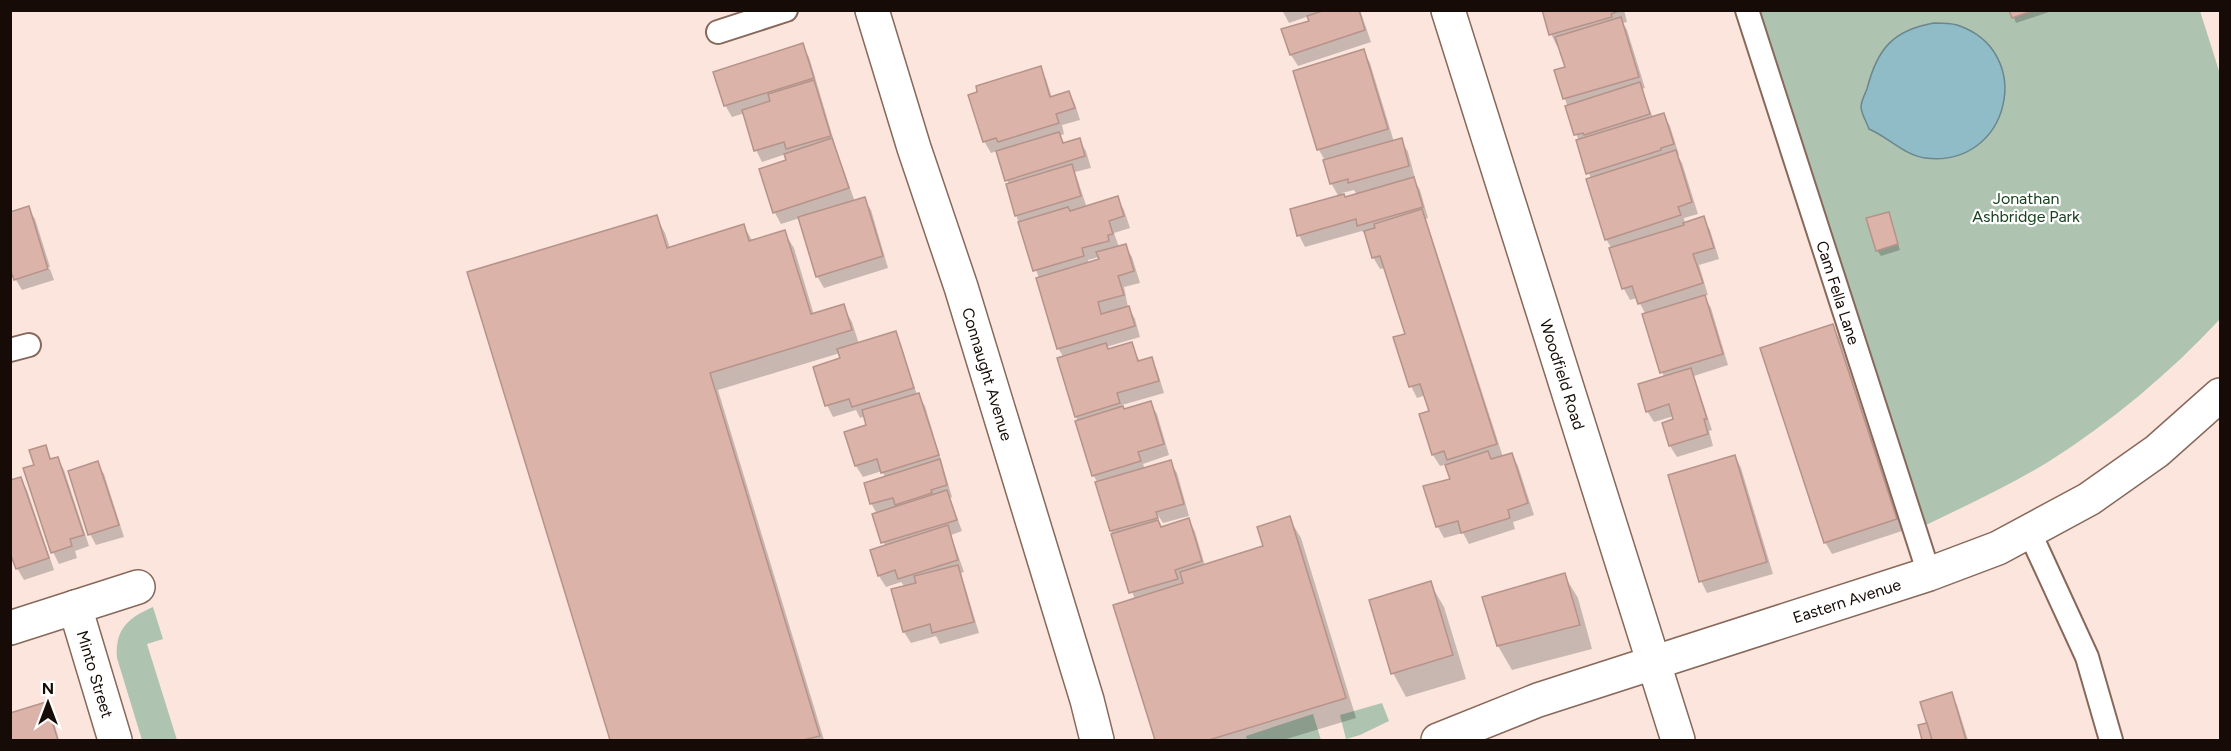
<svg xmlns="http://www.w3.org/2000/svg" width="2231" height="751" font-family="Figtree,sans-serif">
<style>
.green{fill:#aec3b0}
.water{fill:#90bcc7;stroke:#6b878d;stroke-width:1.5}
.shadow{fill:#0003;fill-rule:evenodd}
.building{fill:#dbb3a8;stroke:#b6938a;stroke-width:1.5}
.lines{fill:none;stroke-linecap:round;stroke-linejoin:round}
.lane-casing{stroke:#87685b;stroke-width:26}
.street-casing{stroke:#87685b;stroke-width:36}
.secondary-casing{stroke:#87685b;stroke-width:36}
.primary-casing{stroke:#87685b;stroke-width:36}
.lane{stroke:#fff;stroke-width:22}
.street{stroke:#fff;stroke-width:33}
.secondary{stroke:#fff;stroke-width:33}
.primary{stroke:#fff;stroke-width:33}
.labels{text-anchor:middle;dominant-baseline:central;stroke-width:4.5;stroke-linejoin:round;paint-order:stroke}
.park-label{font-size:16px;fill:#16421d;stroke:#fff}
.street-label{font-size:16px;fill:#160b06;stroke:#fff}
</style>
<rect width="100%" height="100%" fill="#fbe5dc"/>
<!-- green -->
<g class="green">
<path d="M1760,11H2200L2220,74V319C2169,374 2111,422 2048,462C2009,486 1967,505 1926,525Z"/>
<path d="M153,607L163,639L147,644L177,740H142L117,658C115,629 128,618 153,607Z"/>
<path d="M1382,703L1389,721L1360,735L1346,739L1340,715Z"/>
<path d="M1313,714L1321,740H1247L1246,736Z"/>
</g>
<!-- water -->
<path class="water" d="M1934,23C1941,23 1950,23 1957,25C2037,51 2010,169 1925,158C1904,155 1888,137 1869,129C1867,123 1861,113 1861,107C1861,101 1865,94 1867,89C1877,49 1893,30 1934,23Z"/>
<!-- shadow -->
<g class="shadow">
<path d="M1282,10H1360L1371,42L1298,66L1291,55L1311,22L1309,16L1289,23Z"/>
<path d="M1544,10H1624L1627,22L1623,23L1627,30L1645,88L1642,89L1653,118L1664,115L1670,126L1679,155L1678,156L1682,163L1698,214L1684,218L1685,224L1703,218L1710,230L1719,259L1699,265L1708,295L1704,296L1711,308L1728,365L1694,376L1712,430L1709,431L1713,446L1677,457L1670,446L1675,420L1674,416L1654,422L1647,411L1664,378L1646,315L1637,298L1630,300L1624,289L1612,249L1606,239L1591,179L1556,71L1567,68L1560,45L1557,46L1551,34Z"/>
<path d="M2011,10H2055L2016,23Z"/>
<path d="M802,45L809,57L836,148L855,202L864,199L871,210L888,268L824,288L817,276L800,218L781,224L775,213L761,170L788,161L786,154L762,162L756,150L745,113L732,117L725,105Z"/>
<path d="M1363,51L1370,63L1394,142L1401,140L1408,152L1415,178H1413L1420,190L1428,218L1426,219L1503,457L1512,454L1518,466L1534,515L1513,522L1515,529L1469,544L1463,533L1444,538L1438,527L1425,487L1451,480L1447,464L1440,466L1433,455L1431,412L1426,395L1417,398L1411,386L1407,335L1385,268L1380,269L1373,257L1367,236L1362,231L1305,247L1299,235L1339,197L1331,183L1324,159L1319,150L1295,72ZM1354,190L1357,195L1345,198L1342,193Z"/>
<path d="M1040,68L1046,79L1052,98L1069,93L1075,104L1080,120L1062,125L1064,134L1060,136L1065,144L1079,140L1086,151L1091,168L1075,172L1087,208L1117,198L1124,210L1130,228L1114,233L1119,247L1125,246L1132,257L1140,283L1124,287L1128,307L1135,319L1140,337L1106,347L1108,351L1131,344L1140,362L1151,359L1157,370L1164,393L1122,405L1124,411L1150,402L1157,414L1169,455L1143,464L1145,469L1170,462L1177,473L1189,516L1163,523L1155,510L1153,512L1162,528L1189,520L1195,532L1205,566L1265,547L1289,518L1301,538L1356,718L1283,740H1157L1115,606L1135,600L1111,531L1098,483L1093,475L1076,416L1064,358L1058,348L1039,278L1016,215L1009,185L997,151L991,153L984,141ZM1099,257L1101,260L1089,264L1088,260Z"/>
<path d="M28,208L35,219L50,267L15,278Z"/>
<path d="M1888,214L1900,250L1881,256L1877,250Z"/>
<path d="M656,217L665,233L670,248L743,225L753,242L784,232L794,248L814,315L843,306L852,322L859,344L895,333L901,344L917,395L925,406L952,497L950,498L962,531L951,535L964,572L961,573L979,633L940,644L936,636L911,643L904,632L905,587L901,582L886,587L879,576L885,546L877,514L871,503L885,477L882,471L863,477L856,466L846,433L868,426L865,416L860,418L856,410L833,417L827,405L842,359L840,353L718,390L824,740H611L469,273Z"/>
<path d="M50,269L54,280L22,290L16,280Z"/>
<path d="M1832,326L1839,338L1902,531L1832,554L1825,542Z"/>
<path d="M45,447L52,460L57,458L64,470L89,546L75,551L77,558L59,564L53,552L36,466Z"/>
<path d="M1735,456L1741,468L1773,574L1707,593L1701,581Z"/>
<path d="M97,463L104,474L124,537L96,545L90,534Z"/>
<path d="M21,479L27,490L54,570L24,580L17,568Z"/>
<path d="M1564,575L1578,598L1592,649L1512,670L1498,646L1484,598Z"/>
<path d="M1430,583L1444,607L1466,679L1406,697L1393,673Z"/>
<path d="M1951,694L1957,705L1968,740H1924L1919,726L1926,724Z"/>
<path d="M45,704L52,716L59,740H10V715Z"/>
</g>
<!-- building -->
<g class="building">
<path d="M1325,10H1359L1365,30L1290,55L1281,29L1309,21L1307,16Z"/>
<path d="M1542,10H1621L1611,14L1612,17L1549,35Z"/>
<path d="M2009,10H2035L2012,18Z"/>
<path d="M1621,17L1639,77L1563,99L1554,70L1565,67L1555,37Z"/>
<path d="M803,43L814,78L724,106L713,72Z"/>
<path d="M1364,49L1388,129L1317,150L1293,71Z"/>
<path d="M1041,66L1050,97L1069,91L1075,108L1056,114L1059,123L998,142L996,138L983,142L968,95L977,92L976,86Z"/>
<path d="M814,80L831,136L786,149L784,142L754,151L742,110L770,101L768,94Z"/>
<path d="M1640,82L1650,114L1584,135L1583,133L1574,135L1565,106Z"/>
<path d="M1664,113L1674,144L1661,148V150L1586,174L1576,140Z"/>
<path d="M1059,132L1063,143L1080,138L1085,156L1005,181L996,151Z"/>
<path d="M832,138L849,188L773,213L759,169L786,160L784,154Z"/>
<path d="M1402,138L1409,166L1348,183V179L1330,184L1323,160Z"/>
<path d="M1676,150L1692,202L1678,207L1681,215L1605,240L1586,179Z"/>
<path d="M1072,164L1081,196L1015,216L1006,184Z"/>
<path d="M1414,177L1423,207L1357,226L1356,219L1297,236L1290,209L1344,194L1345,197Z"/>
<path d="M1118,196L1124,216L1109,221L1113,234L1108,235L1109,241L1082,248L1084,256L1033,271L1018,222L1068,207L1070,211Z"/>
<path d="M865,197L883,256L816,277L798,217Z"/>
<path d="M29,206L48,269L14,280L10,269V212Z"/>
<path d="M1422,209L1497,444L1447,460L1444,451L1432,455L1419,414L1429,411L1420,384L1409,387L1393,337L1405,334L1380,256L1372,258L1364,231L1375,228L1374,224Z"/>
<path d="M1889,212L1898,244L1876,251L1866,218Z"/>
<path d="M657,215L667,248L744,224L749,241L785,230L811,314L844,304L852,330L710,373L820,736L803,740H610L467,272Z"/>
<path d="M1704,216L1714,248L1693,254L1703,283L1638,304L1632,286L1622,289L1609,248L1684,225L1683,223Z"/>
<path d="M1126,244L1134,271L1118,276L1124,295L1098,302L1101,314L1129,306L1135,326L1057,349L1036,278L1099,259L1096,252Z"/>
<path d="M1705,295L1723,354L1660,373L1642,314Z"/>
<path d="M1833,324L1897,519L1824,543L1760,348Z"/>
<path d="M896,331L914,388L852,407L849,399L825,406L813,367L840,358L837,349Z"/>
<path d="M1132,342L1138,361L1152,357L1159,381L1117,393L1120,403L1075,417L1057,358L1106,343L1108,349Z"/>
<path d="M1691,368L1707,419H1704L1708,434L1669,446L1662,423L1673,419L1669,404L1646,412L1638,384Z"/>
<path d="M919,393L939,455L881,473L877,459L855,466L844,432L866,425L862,410Z"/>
<path d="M1151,401L1164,444L1138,452L1141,461L1092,476L1075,421L1123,406L1124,409Z"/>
<path d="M46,445L50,459L58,457L84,535L70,539L72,546L51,553L23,468L34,465L29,450Z"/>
<path d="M1488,451L1491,459L1512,453L1528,503L1508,510L1510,518L1461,533L1458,521L1436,527L1423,486L1450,479L1445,465Z"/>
<path d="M1735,455L1767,562L1699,582L1668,475Z"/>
<path d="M940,459L947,485L931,490L932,493L895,505L893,498L870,504L864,483Z"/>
<path d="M1171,460L1184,504L1156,512L1158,518L1110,531L1095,482Z"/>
<path d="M98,461L119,525L88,535L68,471Z"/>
<path d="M21,477L49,558L16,569L10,553V480Z"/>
<path d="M947,490L957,520L881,543L872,514Z"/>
<path d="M1290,516L1346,698L1209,740H1155L1113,605L1183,583L1180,572L1263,546L1257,527Z"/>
<path d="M1189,518L1202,561L1175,570L1178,579L1129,593L1111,534L1158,520L1161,527Z"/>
<path d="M948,525L958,560L898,579L895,570L878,576L870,550Z"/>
<path d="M958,565L974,622L932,633L930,624L903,632L891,589L916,583L914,576Z"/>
<path d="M1565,573L1580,625L1497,646L1482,597Z"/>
<path d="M1431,581L1453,655L1391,674L1369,600Z"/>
<path d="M1952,692L1966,740H1932L1920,702Z"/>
<path d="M46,702L58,740H10V713Z"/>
<path d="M1927,723L1932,740H1922L1918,725Z"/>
</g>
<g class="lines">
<!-- lane casing -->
<g class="lane-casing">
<g id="lane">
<path id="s1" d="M1747,10L1929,574"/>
<path d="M718,32L786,10"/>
<path d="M10,350L29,345"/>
<path d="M2029,531L2087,657L2111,740"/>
</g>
</g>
<!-- street casing -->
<g class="street-casing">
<g id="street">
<path id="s2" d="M1448,10L1678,740"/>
<path id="s3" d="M75,607L115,740"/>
<path d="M10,628L138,587"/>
</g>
</g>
<!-- secondary casing -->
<g class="secondary-casing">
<g id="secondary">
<path id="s4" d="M872,10L914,148L961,287L1087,700L1097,740"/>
</g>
</g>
<!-- primary casing -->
<g class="primary-casing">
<g id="primary">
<path id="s5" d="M1438,740L1538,700L1929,574L1998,548L2089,499L2157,451L2220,395"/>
</g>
</g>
<!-- lane -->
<use href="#lane" class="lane"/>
<!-- street -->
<use href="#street" class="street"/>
<!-- secondary -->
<use href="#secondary" class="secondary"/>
<!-- primary -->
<use href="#primary" class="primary"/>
</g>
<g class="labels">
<!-- park labels -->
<g class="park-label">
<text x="2026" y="198">Jonathan<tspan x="2026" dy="18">Ashbridge Park</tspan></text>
</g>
<!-- street labels -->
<g class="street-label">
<text stroke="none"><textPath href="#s1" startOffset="297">Cam Fella Lane</textPath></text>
<text stroke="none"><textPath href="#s4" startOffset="382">Connaught Avenue</textPath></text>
<text stroke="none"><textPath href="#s2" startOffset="382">Woodfield Road</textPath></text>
<text stroke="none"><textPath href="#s5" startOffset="432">Eastern Avenue</textPath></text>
<text stroke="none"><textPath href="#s3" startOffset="70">Minto Street</textPath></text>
</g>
</g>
<!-- border -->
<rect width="2231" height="751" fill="none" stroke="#160b06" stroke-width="24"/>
<!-- north arrow -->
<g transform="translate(48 703)" stroke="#ffffff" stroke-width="4.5" paint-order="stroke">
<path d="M0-4.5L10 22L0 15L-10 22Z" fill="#160b06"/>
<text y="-9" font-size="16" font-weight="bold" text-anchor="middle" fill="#160b06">N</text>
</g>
</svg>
